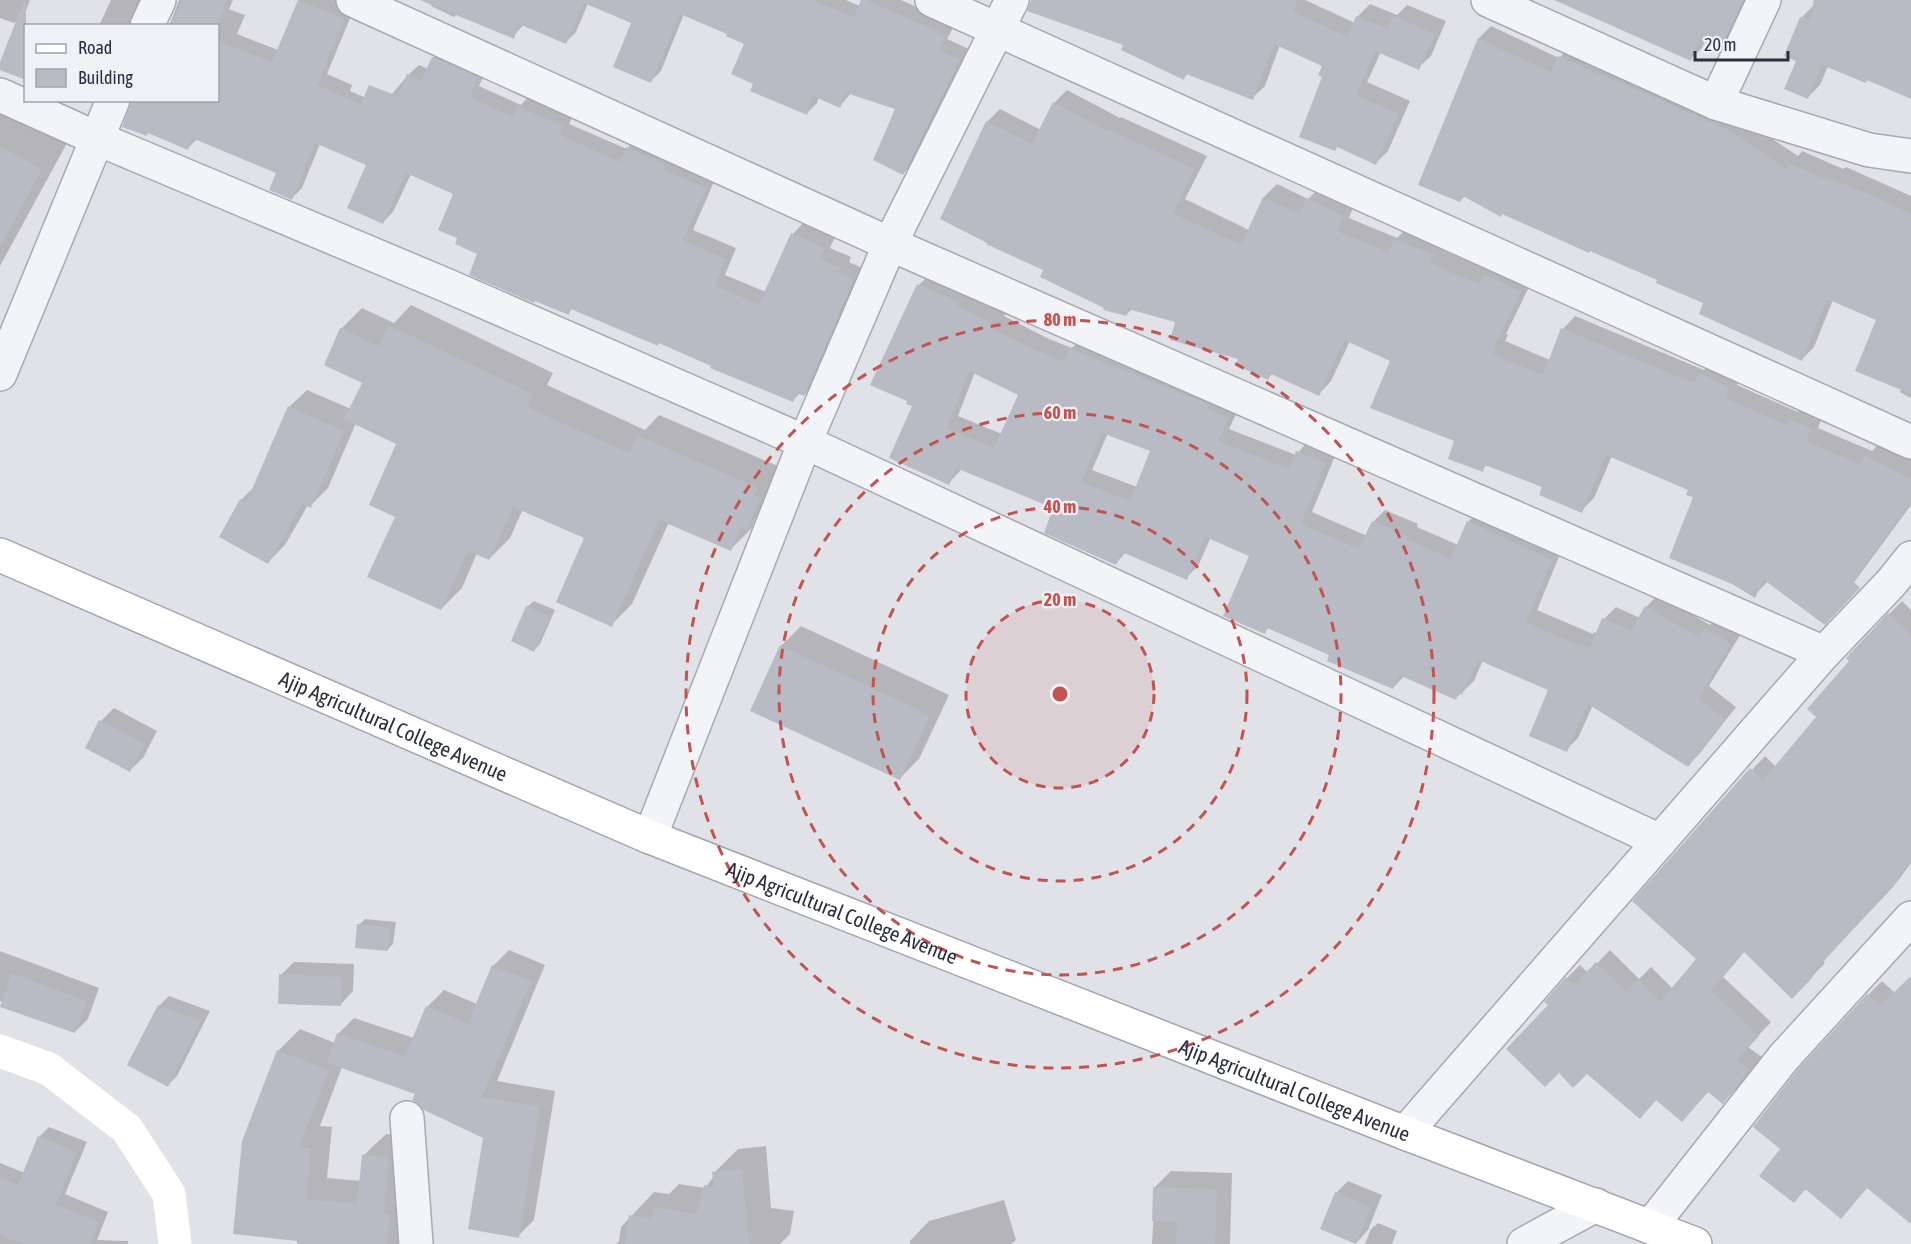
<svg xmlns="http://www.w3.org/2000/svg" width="1911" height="1244" font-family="'Asap Condensed',sans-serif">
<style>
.shadow{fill:#0003;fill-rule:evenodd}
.building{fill:#b8bbc4;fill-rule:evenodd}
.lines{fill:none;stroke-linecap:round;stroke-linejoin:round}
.minor-casing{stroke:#a6a8b2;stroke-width:36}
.primary-casing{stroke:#a1a5b3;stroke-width:36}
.minor{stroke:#f3f4f7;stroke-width:33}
.secondary{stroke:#fff;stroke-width:33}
.primary{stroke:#fff;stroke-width:33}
.ring{fill:none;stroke:#c25350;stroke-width:3;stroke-dasharray:10 8}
.labels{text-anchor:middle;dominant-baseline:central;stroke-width:4.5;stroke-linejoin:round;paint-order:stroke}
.street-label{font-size:21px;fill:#2a2e3e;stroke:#f0f1f6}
.centre{fill:#c25350;stroke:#f0f1f6;stroke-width:3}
.ring-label{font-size:18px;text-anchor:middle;font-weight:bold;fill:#c25350;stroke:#f0f1f6;stroke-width:4.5;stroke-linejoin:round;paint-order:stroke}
</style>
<rect width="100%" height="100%" fill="#e1e2e8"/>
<!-- shadow -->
<g class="shadow">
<path d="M0,0H30L26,11L14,23L0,18Z"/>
<path d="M111,0H143L142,26H99Z"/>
<path d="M179,0H233L229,9L245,15L237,34L278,50L299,0H348L355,6L327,74L352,85L350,91L387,107L392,94L408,75L419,65L428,69L433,58L444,47L488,67L479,86L521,105L529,96L573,115L569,124L627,149L638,137L716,177L693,230L736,248L725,275L766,292L793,234L803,223L835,237L830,248L851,257L849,262L864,269L815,384L804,395L800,393L793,400L660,342L573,308L568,313L459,238L455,193L411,174L393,212L383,222L368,164L320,144L302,188L292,198L278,172L197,139L188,148L149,132L124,126L218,100V26H169Z"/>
<path d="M434,0H846L860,6L862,0H901L955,24L947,39L969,49L913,163L903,174L897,108L851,93L840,106L819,97L817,103L807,113L755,83L746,43L729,33L684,14L661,71L651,81L633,23L588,3L576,32L566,42L524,24L513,37L457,14L454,17L431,6Z"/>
<path d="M1045,0H1305L1355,23L1357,17L1370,4L1397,15L1407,5L1446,21L1431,56L1418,68L1381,52L1367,82L1410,101L1388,151L1376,163L1338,146L1335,150L1324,65L1280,45L1265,86L1252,98L1188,73L1184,78Z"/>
<path d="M1608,0H1748L1731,36L1720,48L1705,41L1702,48L1690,59Z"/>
<path d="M1815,0H1911V96L1828,66L1820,85L1808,97L1798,61L1801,18L1813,6Z"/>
<path d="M1491,26L1559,58L1572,45L1739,117L1798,156L1802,151L1843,169L1846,167L1911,196V398L1900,392L1902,388L1878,319L1833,300L1814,347L1801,360L1705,302L1659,279L1465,196L1460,201L1479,38Z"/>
<path d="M1067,90L1120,118L1121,117L1207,156L1185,199L1249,230L1264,197L1277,184L1308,199L1321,186L1355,203L1349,218L1397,238L1408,227L1446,242L1442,250L1489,271L1498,262L1533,279L1506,334L1508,335L1505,341L1550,360L1563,329L1575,316L1704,370L1713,361L1741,375L1737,385L1798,412L1804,407L1823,415L1818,428L1872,451L1879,444L1911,460V505L1835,608L1768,581L1754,596L1690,489L1612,456L1594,498L1581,511L1544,487L1488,464L1482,470L1392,360L1350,341L1331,381L1319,394L1273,373L1268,378L1240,358L1177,321L1132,309L1126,315L1106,307L1045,269L987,122L1000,109L1041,130L1054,103Z"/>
<path d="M0,106L67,143L0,266Z"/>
<path d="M931,273L1006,313L1004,316L1049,339L1072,348L1083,337L1240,406L1229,429L1296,455L1309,440L1337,451L1312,512L1367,536L1373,522L1385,510L1418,524L1417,527L1458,545L1468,522L1480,510L1563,547L1537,610L1593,634L1594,632L1598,634L1604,619L1616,607L1640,618L1646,607L1658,595L1710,625L1718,617L1742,632L1709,686L1736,707L1700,753L1688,765L1593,705L1578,738L1566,750L1550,690L1483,660L1474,681L1456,698L1405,675L1393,688L1331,654L1269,627L1264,633L1251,555L1211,537L1198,566L1186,578L1126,552L1116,563L1055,507L962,469L949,483L914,406L919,285ZM975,372L1020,394L1002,434L958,416ZM1108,433L1152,450L1137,487L1092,470Z"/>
<path d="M411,305L553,373L547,385L645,430L659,415L778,466L774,474L780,477L768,506L755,519L752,528L731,549L669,522L632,604L611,625L586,538L523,509L510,538L489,559L477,553L462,588L441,609L397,516L398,444L356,423L328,488L310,506L308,505L285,545L268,562L241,500L255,486L289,407L307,390L351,409L364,382L341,329L362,308L394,323Z"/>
<path d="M534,601L555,610L540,644L534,650L527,607Z"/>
<path d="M1902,601L1911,610V863L1893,887L1823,961L1825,963L1792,997L1745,951L1723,977L1771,1022L1748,1047L1762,1057L1736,1089L1723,1102L1709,1091L1682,1120L1657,1099L1640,1117L1550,1005L1567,978L1580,965L1588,973L1610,950L1639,979L1651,967L1673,989L1698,959L1752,770L1765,756L1776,767L1818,717L1889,614Z"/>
<path d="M801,626L949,695L919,759L900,778L781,646Z"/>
<path d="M114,708L157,731L143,758L129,771L101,721Z"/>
<path d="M365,919L396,922L393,944L387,950L359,925Z"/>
<path d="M509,950L545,965L497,1081L555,1091L534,1220L518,1236L485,1137L417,1093L342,1067L320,1126L332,1127L327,1178L361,1181L364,1155L386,1134L410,1136L406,1244H298L278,1051L300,1029L335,1043L338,1034L354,1018L414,1038L428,1006L444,990L477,1004L493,966Z"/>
<path d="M0,951L99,988L88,1019L75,1032L0,1001Z"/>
<path d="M294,962L354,964L353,991L340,1005L281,975Z"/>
<path d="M1911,977V1209L1868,1187L1840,1217L1806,1189L1794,1201L1782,1149L1868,995L1882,981L1895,993Z"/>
<path d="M169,996L210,1011L177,1076L168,1085L159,1006Z"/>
<path d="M49,1127L87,1142L65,1194L108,1212L97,1240L128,1241V1244H0V1163L25,1173L39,1137Z"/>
<path d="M766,1146L771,1208L794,1211L790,1234L780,1244H616L619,1241L621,1227L654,1192L669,1194L679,1184L705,1188L714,1176V1173L738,1149Z"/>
<path d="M1171,1171L1232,1173L1230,1244H1152L1155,1187Z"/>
<path d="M1348,1181L1382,1195L1368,1230L1356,1243L1336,1193Z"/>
<path d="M1004,1200L1016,1240L1011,1244H910V1241L929,1221Z"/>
<path d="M1378,1223L1397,1231L1392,1244H1365L1371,1229Z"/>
</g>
<!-- building -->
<g class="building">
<path d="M182,0H227L217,26H171Z"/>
<path d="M298,0L345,19L317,85L361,104L369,85L398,96L407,74L421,81L432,57L478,77L470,97L513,117L517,106L563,126L560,135L620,162L626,147L666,165L664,170L706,188L683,240L726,259L715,286L759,304L791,233L825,248L820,259L841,268L839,273L854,279L804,396L797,393L793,402L710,368L711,366L659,343L658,346L571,309L569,315L535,301L534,303L469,275L477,254L455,244L457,238L438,230L453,194L406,173L383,224L347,208L366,165L315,143L292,200L269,190L276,173L192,138L188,150L148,133L147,136L122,127L132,100H218V41L272,62Z"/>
<path d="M420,0H812L854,17L861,0H866L946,35L938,50L960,59L903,175L873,160L895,109L846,93L840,108L813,96L807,115L750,91L753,84L731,74L744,44L726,36L727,34L680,14L651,83L613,67L631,23L584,3L566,44L519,24L514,39Z"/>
<path d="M1031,0H1298L1293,12L1348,37L1356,16L1388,29L1393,16L1435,34L1419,70L1375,51L1356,95L1399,114L1376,165L1337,147L1335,151L1299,137L1322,77L1318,75L1322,66L1274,44L1253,100L1186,74L1184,80L1121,50L1123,45L1027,11Z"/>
<path d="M1554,0H1743L1720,50L1699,40L1691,61Z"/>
<path d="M1814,0H1911V99L1867,80L1866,83L1822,65L1808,99L1784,89L1796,61L1784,56L1800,17L1810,21Z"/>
<path d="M24,1L26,2V80L0,70V62Z"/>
<path d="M1478,38L1551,72L1558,56L1727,129L1786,169L1788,163L1831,181L1832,179L1873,196L1911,214V394L1855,371L1876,320L1827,299L1802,361L1699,314L1703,303L1656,283L1657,280L1590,251L1589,253L1502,214L1501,217L1463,196L1460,202L1418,185Z"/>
<path d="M1053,102L1106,130L1107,129L1195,169L1173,213L1239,244L1242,243L1263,197L1299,214L1307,198L1344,216L1337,231L1388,252L1394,239L1434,255L1430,263L1479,284L1484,274L1521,292L1494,347L1496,348L1493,354L1543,375L1561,328L1694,383L1699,373L1729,388L1725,398L1787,425L1789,419L1811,428L1806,441L1859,464L1865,456L1911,479V503L1853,581L1860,588L1825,625L1764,580L1755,598L1732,584L1669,558L1693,497L1686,495L1688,490L1606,455L1582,513L1539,495L1542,487L1485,465L1483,472L1448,459L1454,441L1370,408L1390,361L1344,340L1319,396L1271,374L1268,380L1236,365L1238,359L1170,340L1175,322L1128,309L1127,316L1103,310L1104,308L1040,277L1043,270L986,244L987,243L940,219L986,121L1032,144Z"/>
<path d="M0,146L42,169L0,247Z"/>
<path d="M917,284L959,302L957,306L995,325L993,329L1037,351L1064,361L1069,348L1208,404L1207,408L1229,418L1218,441L1289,469L1296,451L1326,463L1301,524L1359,549L1372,521L1407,536L1406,539L1451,558L1467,521L1503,537L1552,560L1526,622L1580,646L1581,643L1590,648L1602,618L1631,631L1645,606L1699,637L1705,628L1731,644L1698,699L1725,719L1688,767L1588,704L1567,752L1529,736L1548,690L1478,660L1462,695L1458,693L1456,700L1399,675L1393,689L1327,661L1329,655L1267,628L1265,634L1223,616L1249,556L1205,537L1187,580L1122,552L1116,565L1044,533L1053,508L956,468L949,485L889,458L912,406L906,404L907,401L870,385ZM969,371L1018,395L994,448L947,428ZM1102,433L1150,451L1130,501L1081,482Z"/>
<path d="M389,325L533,394L527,407L629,453L637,435L758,488L754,495L760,498L747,529L741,527L731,551L659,520L612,627L556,602L584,538L513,507L489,560L468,551L441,610L367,577L395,517L369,505L396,444L344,419L362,383L324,365L340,328L379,346Z"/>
<path d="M288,406L344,431L311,508L302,504L268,564L219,537L240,499L246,503Z"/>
<path d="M526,606L550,617L534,652L511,641Z"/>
<path d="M1888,613L1911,635V861L1900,875L1902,876L1811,975L1813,977L1792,999L1744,952L1711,991L1759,1036L1737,1060L1750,1070L1723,1104L1708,1092L1682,1122L1656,1100L1640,1119L1587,1074L1573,1088L1559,1073L1545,1087L1506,1049L1548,1005L1544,1002L1566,977L1574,985L1596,962L1625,991L1637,979L1660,1002L1696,959L1632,901L1750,768L1763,780L1816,717L1807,709L1849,661L1846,658Z"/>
<path d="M780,645L930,715L900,780L750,711Z"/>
<path d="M99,720L145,744L130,772L85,748Z"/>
<path d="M357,924L390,928L388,951L355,948Z"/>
<path d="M492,965L531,981L482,1097L540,1106L519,1238L468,1229L483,1138L424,1110L412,1100L415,1094L327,1063L337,1033L405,1056L426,1006L468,1023Z"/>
<path d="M11,973L87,1001L75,1033L0,1007Z"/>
<path d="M279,974L342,977L341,1006L278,1004Z"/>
<path d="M1911,976V1224L1867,1188L1841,1219L1805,1189L1794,1203L1759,1176L1780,1149L1753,1127L1798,1069L1867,994L1880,1006Z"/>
<path d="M158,1005L201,1021L168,1087L127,1065Z"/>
<path d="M277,1050L329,1070L299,1147L311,1148L306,1199L357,1204L362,1155L389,1157L384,1213L390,1214L387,1244H297V1241L233,1234L242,1141Z"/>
<path d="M38,1136L77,1152L56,1205L99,1222L90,1244H23L0,1235V1177L18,1185Z"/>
<path d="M742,1169L749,1244H625L629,1215L652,1219L654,1207L697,1214L704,1185L714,1187L712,1172Z"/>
<path d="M1153,1187L1217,1189L1215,1244H1176L1177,1221H1152Z"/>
<path d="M1335,1192L1371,1207L1356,1244L1320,1229Z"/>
</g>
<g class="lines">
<!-- minor casing -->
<g class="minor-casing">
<g id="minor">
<path d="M353,0L890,244L1824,653"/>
<path d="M932,0L1911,442"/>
<path d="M1488,0L1716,103L1869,150L1911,156"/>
<path d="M147,26L159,0"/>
<path d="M0,95L96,138L448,286L805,442L1660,841"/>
<path d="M1716,103L1764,0"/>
<path d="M0,374L113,100"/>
<path d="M650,837L805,442L890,244L1012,0"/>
<path d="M407,1118L416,1244"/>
<path d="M1405,1133L1824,653L1891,583L1911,558"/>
<path d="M1650,1227L1784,1057L1911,918"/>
<path d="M1524,1244L1596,1205"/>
</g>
</g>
<!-- primary casing -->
<g class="primary-casing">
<g id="primary">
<path id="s1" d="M0,555L650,837L1405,1133L1695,1244"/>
</g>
</g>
<!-- minor -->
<use href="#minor" class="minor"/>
<!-- secondary -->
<path class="secondary" d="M0,1051L49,1069L127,1129L169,1194L175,1244"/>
<!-- primary -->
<use href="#primary" class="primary"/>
</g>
<!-- distance rings -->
<circle cx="1060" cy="694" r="94" fill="#c25350" fill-opacity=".12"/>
<g class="ring">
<circle cx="1060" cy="694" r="94"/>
<circle cx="1060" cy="694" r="187"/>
<circle cx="1060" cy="694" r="281"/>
<circle cx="1060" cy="694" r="374"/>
</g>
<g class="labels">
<!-- street labels -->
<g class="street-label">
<text stroke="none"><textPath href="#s1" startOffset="429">Ajip Agricultural College Avenue</textPath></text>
<text stroke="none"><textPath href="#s1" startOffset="915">Ajip Agricultural College Avenue</textPath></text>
<text stroke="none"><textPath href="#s1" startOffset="1401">Ajip Agricultural College Avenue</textPath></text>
</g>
</g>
<circle cx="1060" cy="694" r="9" class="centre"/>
<g class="ring-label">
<text x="1060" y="326">80 m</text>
<text x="1060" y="419">60 m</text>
<text x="1060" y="513">40 m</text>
<text x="1060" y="606">20 m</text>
</g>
<!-- legend -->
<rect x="24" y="24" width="195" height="78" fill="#f0f1f6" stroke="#a1a3ac" stroke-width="1.5"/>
<rect x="36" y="44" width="30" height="9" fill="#ffffff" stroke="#a1a3ac" stroke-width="1.5"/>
<text x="78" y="54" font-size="18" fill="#2a2e3e">Road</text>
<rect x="36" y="69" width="30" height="18" fill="#b8bbc4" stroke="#a1a3ac" stroke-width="1.5"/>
<text x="78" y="84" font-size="18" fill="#2a2e3e">Building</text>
<!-- scale -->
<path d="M1695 51v9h93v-9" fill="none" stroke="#2a2e3e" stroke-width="3"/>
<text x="1704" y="51" font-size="18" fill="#2a2e3e" stroke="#f0f1f6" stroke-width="4.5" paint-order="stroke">20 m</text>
</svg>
